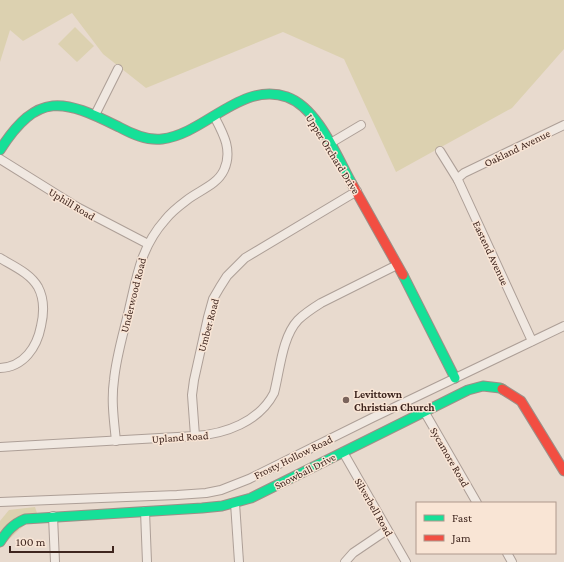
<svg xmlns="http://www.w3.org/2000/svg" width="564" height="562" font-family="'Crimson Pro',serif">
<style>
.green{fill:#dcd1b0}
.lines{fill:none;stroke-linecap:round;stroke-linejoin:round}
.street-casing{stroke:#ad9f97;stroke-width:10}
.fast-casing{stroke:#9d8f87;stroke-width:11}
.jam-casing{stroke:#9d8f87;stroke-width:11}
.street{stroke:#f0e8e1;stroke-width:8}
.fast{stroke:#16e098;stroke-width:9}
.jam{stroke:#f24e42;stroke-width:9}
.poi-dot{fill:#7a645c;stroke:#f9e5d5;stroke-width:1.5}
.labels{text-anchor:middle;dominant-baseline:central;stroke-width:3;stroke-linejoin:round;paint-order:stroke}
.street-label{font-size:11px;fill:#3e251e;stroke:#f9e5d5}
.poi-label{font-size:11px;font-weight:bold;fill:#3e251e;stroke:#f9e5d5;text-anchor:start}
</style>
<rect width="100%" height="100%" fill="#e8dace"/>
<!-- green -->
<g class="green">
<path d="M0,0H564V49L512,108L396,172L344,59L283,32L146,88L103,54L72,13L23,41L10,30L0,62Z"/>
<path d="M75,27L94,46L77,62L58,44Z"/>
<path d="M35,507L37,513L0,548V521L9,510Z"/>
</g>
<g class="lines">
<!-- street casing -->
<g class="street-casing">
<g id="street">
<path d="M95,115L118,69"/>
<path d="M329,144L361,125"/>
<path d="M440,151L458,180"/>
<path d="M0,159L77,207L148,244"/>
<path d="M0,258C13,266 30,273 38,287C45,300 44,313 41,326C37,347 24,367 0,368"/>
<path d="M532,341L458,180V178L464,173L564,125"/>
<path d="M424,411L477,503"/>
<path d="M195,436L192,395L194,380L208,317L213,299L220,287L227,276L245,258L357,191"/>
<path d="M116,441C114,421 111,400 114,380C116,359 122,338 127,318C136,282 139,249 165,220C171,212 179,206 187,200C200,190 217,185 224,170C233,150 223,133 214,116"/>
<path d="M0,447L195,436C225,434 259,422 274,393C280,370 282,337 298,320C305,313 313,308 321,303L397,265"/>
<path d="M343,452L406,562"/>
<path d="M0,502L177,495L206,493L221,490L249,479L372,418L564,326"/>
<path d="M235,503L239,562"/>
<path d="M145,511L147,562"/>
<path d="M53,516L55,562"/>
<path d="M507,553L512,562"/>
<path d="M345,562L353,553L387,530"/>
</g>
</g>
<!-- fast casing -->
<g class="fast-casing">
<g id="fast">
<path d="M0,150C38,91 63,99 119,127C132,134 147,141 162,139C205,134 241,81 287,97C318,108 337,157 352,184"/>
<path d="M403,275L455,378"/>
<path d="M0,542C7,531 13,524 25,519L202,508L222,506L251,498L468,390L483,386L500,388L502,389"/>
</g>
</g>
<!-- jam casing -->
<g class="jam-casing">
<g id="jam">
<path d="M352,184L403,275"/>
<path d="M502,389L521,401L564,471"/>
</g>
</g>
<!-- street -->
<use href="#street" class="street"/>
<!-- fast -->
<use href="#fast" class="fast"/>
<!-- jam -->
<use href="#jam" class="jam"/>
</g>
<!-- markers -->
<circle class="poi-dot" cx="346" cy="400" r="4"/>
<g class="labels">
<!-- street labels -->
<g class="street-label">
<text transform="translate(517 148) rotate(-26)">Oakland Avenue</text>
<text transform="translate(333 154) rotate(58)">Upper Orchard Drive</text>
<text transform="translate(72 204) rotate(31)">Uphill Road</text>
<text transform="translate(491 253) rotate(65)">Eastend Avenue</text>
<text transform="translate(133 295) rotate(-76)">Underwood Road</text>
<text transform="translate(208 325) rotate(-75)">Umber Road</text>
<text transform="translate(180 437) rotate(-4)">Upland Road</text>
<text transform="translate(293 457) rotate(-26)">Frosty Hollow Road</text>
<text transform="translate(450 457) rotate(60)">Sycamore Road</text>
<text transform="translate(305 471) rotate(-27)">Snowball Drive</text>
<text transform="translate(374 507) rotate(60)">Silverbell Road</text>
</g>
<!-- poi labels -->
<g class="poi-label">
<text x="354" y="394">Levittown<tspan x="354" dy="13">Christian Church</tspan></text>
</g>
</g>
<!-- legend -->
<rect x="416" y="502" width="140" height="52" fill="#f9e5d5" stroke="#ae988c"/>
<rect x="424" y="515" width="20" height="6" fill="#16e098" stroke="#ae988c"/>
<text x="452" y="522" font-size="12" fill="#3e251e">Fast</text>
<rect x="424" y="535" width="20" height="6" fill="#f24e42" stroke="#ae988c"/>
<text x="452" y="542" font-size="12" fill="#3e251e">Jam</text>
<!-- scale -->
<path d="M10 546v6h103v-6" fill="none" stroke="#3e251e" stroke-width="2"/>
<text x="16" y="546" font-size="12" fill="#3e251e" stroke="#f9e5d5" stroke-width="3" paint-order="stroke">100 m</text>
</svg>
